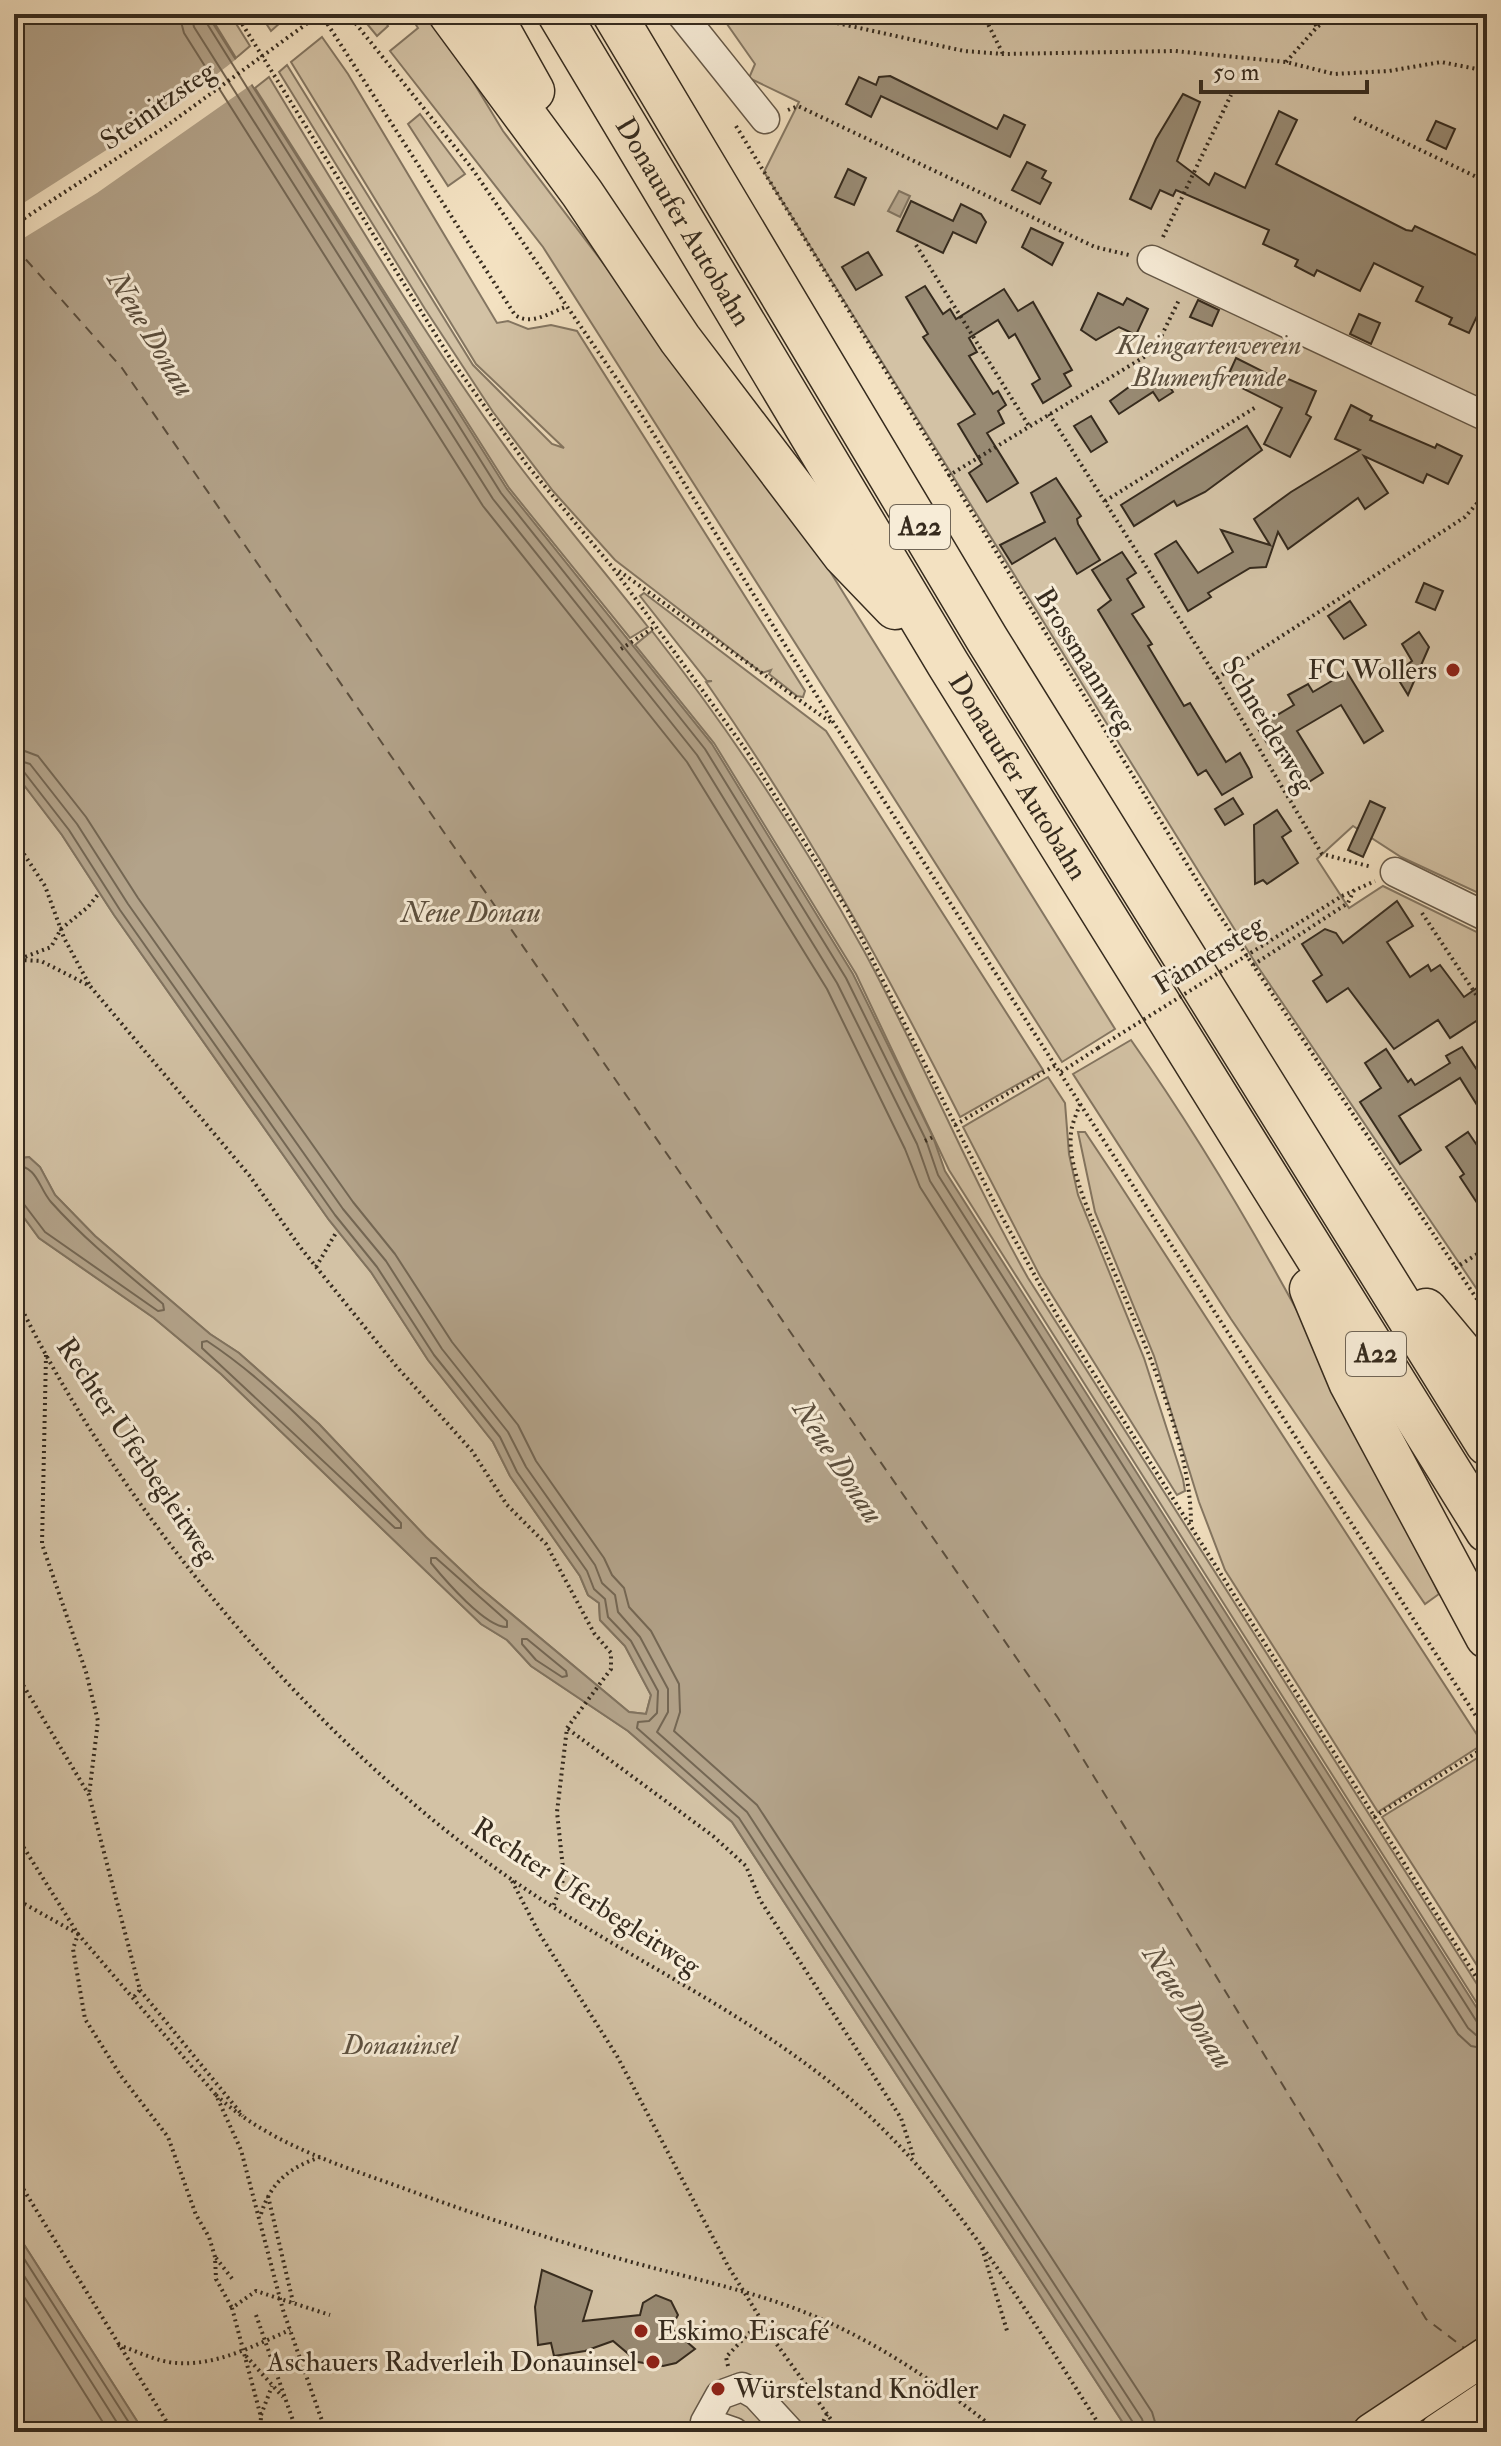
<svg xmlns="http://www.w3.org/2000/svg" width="1501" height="2446" font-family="'IM FELL Double Pica',serif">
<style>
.green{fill:#d3c2a5;stroke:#847662;stroke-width:2}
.water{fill:#b3a38a;stroke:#81735f;stroke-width:2}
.pier{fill:#f3e1c1}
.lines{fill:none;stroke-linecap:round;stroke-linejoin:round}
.shore{stroke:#746754;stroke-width:2}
.ferry{stroke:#5c4f3e;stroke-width:2;stroke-dasharray:10 8;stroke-linecap:butt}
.building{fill:#988a73;stroke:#362b1e;stroke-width:2}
.minor-casing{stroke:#655847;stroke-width:31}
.major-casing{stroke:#362b1e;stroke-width:39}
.highway-casing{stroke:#362b1e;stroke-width:45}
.path{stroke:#362b1e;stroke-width:4;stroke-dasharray:2 4;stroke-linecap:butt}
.minor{stroke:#f7ecd7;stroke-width:28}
.major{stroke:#f3e1c1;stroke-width:36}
.highway{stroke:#f3e1c1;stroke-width:42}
.path-bridge{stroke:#362b1e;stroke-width:4;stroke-dasharray:2 4;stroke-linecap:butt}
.poi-dot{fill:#8f2418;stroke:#f7ecd7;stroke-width:3}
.labels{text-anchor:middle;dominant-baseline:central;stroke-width:6;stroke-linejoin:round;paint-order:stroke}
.shield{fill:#f7ecd7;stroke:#706556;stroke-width:2}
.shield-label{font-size:26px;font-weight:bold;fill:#362b1e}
.street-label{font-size:28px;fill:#362b1e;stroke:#f7ecd7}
.park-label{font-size:28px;font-style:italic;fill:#5d5140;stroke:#f7ecd7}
.poi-label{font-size:28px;fill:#362b1e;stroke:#f7ecd7;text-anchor:end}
.water-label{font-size:30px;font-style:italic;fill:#5c4f3e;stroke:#f7ecd7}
</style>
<rect width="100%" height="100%" fill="#f3e1c1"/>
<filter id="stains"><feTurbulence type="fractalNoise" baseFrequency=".0025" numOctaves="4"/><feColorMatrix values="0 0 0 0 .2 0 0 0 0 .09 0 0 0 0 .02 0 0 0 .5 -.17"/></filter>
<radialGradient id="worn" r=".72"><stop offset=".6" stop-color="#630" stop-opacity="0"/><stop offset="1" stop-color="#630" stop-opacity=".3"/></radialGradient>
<!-- green -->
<g class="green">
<path d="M209,14H230L250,46L236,58Z"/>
<path d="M260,14H290L271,31Z"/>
<path d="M359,14H380L388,26L377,36Z"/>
<path d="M409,14H432L503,131L798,520L1115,1029L1062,1062L543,247L390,51L418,28Z"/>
<path d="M720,14H1487V897L1401,857L1353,826L1317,859L1349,908L1383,886L1487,937V1304L1258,967L764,172L799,102L749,78L755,64Z"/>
<path d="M322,37L348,74L497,323L508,321L528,329L551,325L577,331L805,691L803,697L797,696L769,674L771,670L762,673L615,560L553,491L493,412L425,309L279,72L287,65L473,365L552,444L564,448L476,364L291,62Z"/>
<path d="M269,77C348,207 425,338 515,460C558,517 604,571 648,627L630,638L509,488L255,88Z"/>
<path d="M420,114L465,174L448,186L408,124Z"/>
<path d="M644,593L826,731L1043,1070L960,1117C884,966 803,821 706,682L712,681H707L640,596Z"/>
<path d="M652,631C731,732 802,839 864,951C922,1058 968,1172 1028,1278L1487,2000V2019L949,1170L856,974L714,743L635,645Z"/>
<path d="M14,772L62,835L114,915L329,1220L371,1272L428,1360L493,1442L510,1476L580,1576L588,1595L599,1603L600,1620L625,1646L651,1695L646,1714L629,1712L479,1587L426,1537L319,1424L239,1353L210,1334L95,1236L55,1195L40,1167L29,1157L14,1159Z"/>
<path d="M1131,1040C1253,1214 1349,1403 1439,1594L1425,1604L1231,1319L1073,1074Z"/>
<path d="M1048,1077L1065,1103L1069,1154L1078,1195L1144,1358L1183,1479L1185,1491L1177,1495L1040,1276L963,1127Z"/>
<path d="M1078,1132H1085L1111,1171L1483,1744L1378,1812L1225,1570L1199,1502L1154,1356L1095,1212Z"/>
<path d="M14,1204L39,1238L154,1318L221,1374L481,1624L507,1640L531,1666L628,1731L732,1822L1129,2432H144L14,2229Z"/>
<path d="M1487,1752V1981L1382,1817Z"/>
</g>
<!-- water -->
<g class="water">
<path d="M14,14H207L507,489L712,744L853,974L933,1137L945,1171L1487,2024V2432H1129L732,1822L628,1731L531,1666L507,1640L481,1624L221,1374L154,1318L39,1238L14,1204V1159L29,1157L40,1167L55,1195L95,1236L210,1334L239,1353L319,1424L426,1537L479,1587L629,1712L646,1714L651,1695L625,1646L600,1620L599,1603L588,1595L580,1576L510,1476L493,1442L428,1360L371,1272L329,1220L114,915L62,835L14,772Z"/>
<path d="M899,191L910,196L900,217L888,211Z"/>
<path d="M14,2229L144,2432H14Z"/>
</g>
<!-- pier -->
<path class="pier" d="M239,57L255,82L97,193L14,244V209L177,105Z"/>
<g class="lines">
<!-- shore -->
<g class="shore">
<path d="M179,14L184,33L483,506L687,762L827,989L905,1149L920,1187L1458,2034L1471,2046L1487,2049"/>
<path d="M191,14L194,27L493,499L697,755L837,983L917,1144L930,1181L1468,2028L1476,2035L1487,2037"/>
<path d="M201,14L501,493L705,749L846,978L926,1140L938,1175L1477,2022L1487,2027"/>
<path d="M14,747L38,756L86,817L138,898L353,1202L395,1254L452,1342L518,1425L536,1461L604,1558L612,1575L624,1588L629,1607L651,1631L679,1684L680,1712L674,1731L757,1805L1152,2412L1158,2432"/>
<path d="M14,759L30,764L77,824L128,904L343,1209L386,1261L442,1349L508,1432L526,1467L595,1565L602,1583L615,1595L618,1612L640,1637L668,1689V1712L657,1732L747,1812L1142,2419L1146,2432"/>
<path d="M14,769L24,772L69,830L120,910L335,1215L377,1267L434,1355L500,1437L517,1472L587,1571L594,1589L605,1599L608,1617L631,1641L658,1691L657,1713L649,1721L638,1722L637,1728L739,1818L1134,2424L1135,2432"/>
<path d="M14,1165C38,1166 38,1187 51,1202C85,1240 125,1272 163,1304L164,1310L158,1311L45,1232L23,1203L14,1201"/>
<path d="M207,1341C281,1390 339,1459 401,1523V1528H395L202,1348V1342Z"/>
<path d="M431,1558H436L507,1621V1627C486,1628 445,1580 431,1563Z"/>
<path d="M522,1639H527L566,1671L567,1676L562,1677L536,1660L522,1644Z"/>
<path d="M14,2243L135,2432"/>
<path d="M14,2260L123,2432"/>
<path d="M14,2281L109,2432"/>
</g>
<!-- ferry -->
<path class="ferry" d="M14,246L122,368L1058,1718L1426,2319L1467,2350"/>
</g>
<!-- building -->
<g class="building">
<path d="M890,76L997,129L1004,115L1025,125L1010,157L881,96L871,117L846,104L859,77L876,85L879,77Z"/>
<path d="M1183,94L1200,102L1177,161L1209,185L1215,173L1245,188L1279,111L1297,120L1276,164L1406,230L1412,231L1415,226L1487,260V295L1469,333L1449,324L1452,318L1416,301L1423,287L1374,263L1360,291L1317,270L1314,276L1295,266L1298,260L1263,244L1269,230L1176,190L1173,196L1160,190L1151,209L1130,199L1156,139Z"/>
<path d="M1436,121L1455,129L1446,149L1427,140Z"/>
<path d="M1027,162L1046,171L1042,178L1051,183L1040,204L1012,190Z"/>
<path d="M848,169L866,178L854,205L835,197Z"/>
<path d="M911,201L953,221L961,204L981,214L986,222L976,243L953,232L943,253L897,231Z"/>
<path d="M1031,228L1063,243L1052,265L1022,247Z"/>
<path d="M868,252L882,275L856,290L842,267Z"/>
<path d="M925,286L943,314L950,309L956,319L1004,289L1018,311L1033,302L1072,370L1064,374L1071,386L1043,403L1032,384L1040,379L1015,334L1009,338L998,320L969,338L977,352L969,356L993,394L998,391L1006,405L998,411L1004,423L987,433L1018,483L987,502L969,473L982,464L958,424L975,414L923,337L928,334L906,297Z"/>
<path d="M1098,293L1123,305L1127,298L1148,309L1136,335L1119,327L1096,340L1081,330Z"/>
<path d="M1198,300L1219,310L1212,326L1190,317Z"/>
<path d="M1359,314L1380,323L1371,344L1350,334Z"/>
<path d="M1236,358L1284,382L1286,378L1316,391L1306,414L1311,417L1290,457L1264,444L1282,408L1226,380Z"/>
<path d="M1148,373L1154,384L1161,373L1173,392L1159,401L1153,392L1119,414L1110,401Z"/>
<path d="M1351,405L1372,416L1370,420L1435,448L1437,444L1462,456L1448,484L1427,474L1423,483L1364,456L1388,493L1365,509L1358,498L1288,549L1278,532L1266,567L1250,568L1208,593L1211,597L1188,611L1155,554L1176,541L1198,573L1233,552L1221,530L1270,545L1254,519L1291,492L1360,450L1335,439Z"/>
<path d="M1091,416L1107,442L1091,452L1074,426Z"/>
<path d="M1247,426L1262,450L1205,492L1177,506L1174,501L1134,526L1121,505Z"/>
<path d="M1056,478L1081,516L1077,519L1078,524L1100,560L1077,574L1055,538L1012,564L1000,545L1045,522L1031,493Z"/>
<path d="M1122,552L1136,573L1127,579L1144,607L1132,614L1152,644L1148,646L1184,706L1190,703L1226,762L1240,753L1249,769L1252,777L1222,795L1206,770L1198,775L1098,610L1111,600L1092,570Z"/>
<path d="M1424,583L1443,591L1435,610L1416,602Z"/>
<path d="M1350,601L1366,625L1344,639L1328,616Z"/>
<path d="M1419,632L1429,647L1408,695L1395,674L1412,661L1402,644Z"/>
<path d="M1347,672L1383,731L1364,743L1341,705L1297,731L1323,773L1301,787L1275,744L1270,748L1257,727L1294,705L1288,695L1308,684L1313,692Z"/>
<path d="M1233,798L1243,814L1225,825L1215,809Z"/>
<path d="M1370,801L1385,808L1363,857L1348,850Z"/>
<path d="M1277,810L1291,831L1282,837L1298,863L1267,884L1263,880L1255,884L1254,825Z"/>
<path d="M1397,901L1413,926L1387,942L1410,977L1428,965L1431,971L1440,965L1464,997L1487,981V1014L1450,1038L1438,1020L1394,1049L1348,988L1327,1002L1313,981L1322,975L1302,944L1325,929L1336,933L1343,943Z"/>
<path d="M1462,1047L1481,1076L1487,1072V1121L1460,1078L1399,1116L1421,1150L1400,1164L1360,1102L1381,1088L1365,1063L1386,1049L1408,1082L1411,1079L1415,1085L1450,1063L1446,1056Z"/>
<path d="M1468,1132L1487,1160V1218L1460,1177L1464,1174L1446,1147Z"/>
<path d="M542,2270L592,2291L583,2321L640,2315L643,2303L656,2295L671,2301L678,2315L671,2328L695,2349L676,2363L663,2366L638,2362L613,2341L585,2351L554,2356L551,2343L538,2345L535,2307Z"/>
</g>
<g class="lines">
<!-- minor casing -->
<g class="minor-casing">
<g id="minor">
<path d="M681,14L765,119"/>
<path d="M1152,260L1487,417"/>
<path d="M1395,872L1487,917"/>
<path d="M734,2432L705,2422L720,2395L742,2387L756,2395L790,2432"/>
</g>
</g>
<!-- major casing -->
<g class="major-casing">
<g id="major">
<path d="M1371,2432L1487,2355"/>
<path d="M1438,2432L1487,2399"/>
</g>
</g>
<!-- highway casing -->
<g class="highway-casing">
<g id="highway">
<path d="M450,14L582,193L680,339L844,555L895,608"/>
<path d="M490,14L533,91"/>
<path id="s1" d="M559,14L948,664L1487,1531"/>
<path d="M614,14L987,639L1487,1444"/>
<path d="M1311,1289L1350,1382L1487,1637"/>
<path d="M1426,1310L1487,1383"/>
</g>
</g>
<!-- path -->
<g class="path">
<path d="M236,14L452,361L527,465L613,568L746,750L848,911L997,1208L1058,1317L1487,1994"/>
<path d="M321,14L515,315C531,326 549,313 566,307"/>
<path d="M348,14L471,167L641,414L835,725L1487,1733"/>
<path d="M796,14L964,51L1003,54L1175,51L1286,62L1334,74L1389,71L1441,62L1487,71"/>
<path d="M983,14L1003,54"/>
<path d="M1309,14L1317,27"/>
<path d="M1286,62L1317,27L1336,14"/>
<path d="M788,110L798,106L1095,247L1129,255"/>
<path d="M1354,118L1487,182"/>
<path d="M736,126L1204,892L1487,1314"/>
<path d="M1163,237L1231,95"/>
<path d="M916,245L1029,426"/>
<path d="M1049,414L1217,678L1322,854L1372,867"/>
<path d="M948,476L1154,351L1179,300"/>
<path d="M1105,501L1256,407"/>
<path d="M619,571L833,724"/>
<path d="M621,649L656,626"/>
<path d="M1217,678L1465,517L1487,492"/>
<path d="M14,839L45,886L64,938L89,984"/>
<path d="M1342,896L1375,881"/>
<path d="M1422,913L1487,1011"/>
<path d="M14,961L51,947L61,929L88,907L99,893"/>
<path d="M14,965L22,960L41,961L90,986L249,1175L300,1247L397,1367L472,1451L507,1505L546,1544L594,1633L611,1653V1669L567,1728L557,1812L564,1878L553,1907"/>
<path d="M1253,965L1348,903L1354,890"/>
<path d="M1061,1072L1098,1048"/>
<path d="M1080,1104C1077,1113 1072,1123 1071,1133C1067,1167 1092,1219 1105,1250C1138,1331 1191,1437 1191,1524"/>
<path d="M955,1125L1056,1065"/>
<path d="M925,1141L933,1137"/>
<path d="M316,1267L337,1231"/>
<path d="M1455,1268L1487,1248"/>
<path d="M14,1293C117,1508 313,1741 508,1877C625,1959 758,2015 864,2111C964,2203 1031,2319 1104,2432"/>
<path d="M46,1355L42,1544L86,1672L98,1721L89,1795"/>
<path d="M14,1670L89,1795L140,1990L133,1998"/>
<path d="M568,1729L713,1836L746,1866L760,1900L901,2118L914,2158"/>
<path d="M1374,1817L1487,1746"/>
<path d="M14,1832L78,1934L216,2095L241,2150L283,2310L326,2432"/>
<path d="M512,1881L539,1933L617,2056L728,2266L773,2339L840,2432"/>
<path d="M14,1898L78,1934L73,1949L85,2019L121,2076L168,2137L196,2215L209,2237L215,2257L216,2279L232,2308"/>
<path d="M140,1990L243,2116"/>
<path d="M216,2095C270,2145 343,2166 411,2191C485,2218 559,2242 635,2263C697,2280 762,2293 821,2319C885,2347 944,2388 999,2432"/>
<path d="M14,2174L173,2432"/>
<path d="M268,2196L293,2302"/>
<path d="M261,2214C271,2182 289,2168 320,2157"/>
<path d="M982,2248L1008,2334"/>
<path d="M216,2258L234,2281"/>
<path d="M256,2315L297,2432"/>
<path d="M118,2345C137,2351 157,2362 177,2363C217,2366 255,2345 290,2330"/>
<path d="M246,2356L283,2397"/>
<path d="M728,2366L726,2357L761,2321"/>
<path d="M261,2415L272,2386"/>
<path d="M260,2432L261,2417L232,2308L256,2291L330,2315"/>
<path d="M818,2432L827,2414"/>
</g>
<!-- minor -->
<use href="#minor" class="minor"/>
<!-- major -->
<use href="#major" class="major"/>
<!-- highway -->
<use href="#highway" class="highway"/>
<!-- path-bridge -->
<g class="path-bridge">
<path d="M14,225L165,127L320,14"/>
<path d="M1098,1048L1342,896"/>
</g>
</g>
<!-- markers -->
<g class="poi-dot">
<circle cx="1453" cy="670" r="8"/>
<circle cx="641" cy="2331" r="8"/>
<circle cx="653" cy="2362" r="8"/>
<circle cx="718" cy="2389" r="8"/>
</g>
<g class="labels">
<!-- shield labels -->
<g class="shield">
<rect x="890" y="505" width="60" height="44" rx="6"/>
<rect x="1346" y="1332" width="60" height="44" rx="6"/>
</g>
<g class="shield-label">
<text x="920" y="527">A22</text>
<text x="1376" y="1354">A22</text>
</g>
<!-- street labels -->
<g class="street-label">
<text transform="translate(158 106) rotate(-35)">Steinitzsteg</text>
<text stroke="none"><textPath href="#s1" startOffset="242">Donauufer Autobahn</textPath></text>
<text transform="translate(1085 661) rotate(58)">Brossmannweg</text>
<text transform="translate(1268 725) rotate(59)">Schneiderweg</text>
<text stroke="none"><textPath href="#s1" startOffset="890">Donauufer Autobahn</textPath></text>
<text transform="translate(1209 955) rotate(-32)">Fännersteg</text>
<text transform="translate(137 1451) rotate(56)">Rechter Uferbegleitweg</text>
<text transform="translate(586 1897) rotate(33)">Rechter Uferbegleitweg</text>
</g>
<!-- park labels -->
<g class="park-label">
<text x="1209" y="345">Kleingartenverein<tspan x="1209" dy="32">Blumenfreunde</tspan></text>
<text x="400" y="2045">Donauinsel</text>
</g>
<!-- poi labels -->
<g class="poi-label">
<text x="1437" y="670">FC Wollers</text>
<text x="657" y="2331" text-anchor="start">Eskimo Eiscafé</text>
<text x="637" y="2362">Aschauers Radverleih Donauinsel</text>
<text x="734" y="2389" text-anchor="start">Würstelstand Knödler</text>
</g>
<!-- water labels -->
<g class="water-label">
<text transform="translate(151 334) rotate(59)">Neue Donau</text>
<text x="471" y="912">Neue Donau</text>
<text transform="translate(838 1462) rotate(57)">Neue Donau</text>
<text transform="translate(1188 2007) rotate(57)">Neue Donau</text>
</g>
</g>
<!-- margin -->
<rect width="1501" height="2446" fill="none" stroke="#f3e1c1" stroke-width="48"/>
<rect x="16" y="16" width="1469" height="2414" fill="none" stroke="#362b1e" stroke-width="4"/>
<rect x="24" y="24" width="1453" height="2398" fill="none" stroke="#362b1e" stroke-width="2"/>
<!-- scale -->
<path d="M1201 80v12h166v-12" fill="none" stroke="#362b1e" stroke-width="4"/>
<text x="1213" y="80" font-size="24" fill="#362b1e" stroke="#f7ecd7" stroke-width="6" paint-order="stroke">50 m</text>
<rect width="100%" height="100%" filter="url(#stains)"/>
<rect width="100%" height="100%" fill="url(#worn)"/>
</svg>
